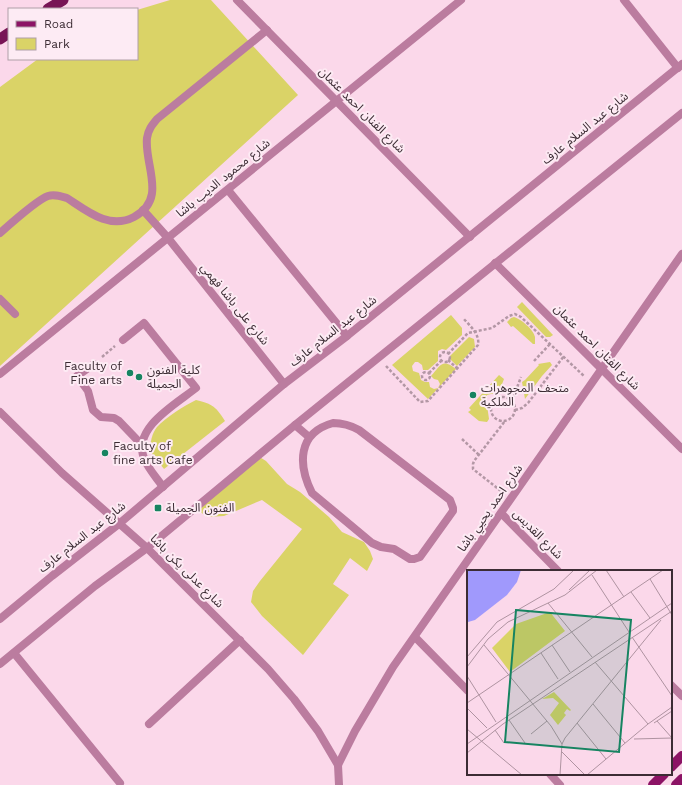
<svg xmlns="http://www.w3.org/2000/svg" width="682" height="785" font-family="'Work Sans','Noto Sans Arabic',sans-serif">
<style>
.green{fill:#dad367}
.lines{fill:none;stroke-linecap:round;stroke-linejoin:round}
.path{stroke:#b397a5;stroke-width:2.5;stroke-dasharray:3 2;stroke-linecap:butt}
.service{stroke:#bb7c9f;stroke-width:8}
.minor{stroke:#bb7c9f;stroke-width:8}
.tertiary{stroke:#bb7c9f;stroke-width:8}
.primary{stroke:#8c1365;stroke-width:10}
.trunk{stroke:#781556;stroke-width:11}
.poi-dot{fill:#168461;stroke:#fdebf4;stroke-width:1.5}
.labels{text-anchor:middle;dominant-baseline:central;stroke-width:4;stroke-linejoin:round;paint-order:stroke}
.street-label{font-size:12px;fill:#3c2c34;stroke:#fdebf4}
.poi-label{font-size:12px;fill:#3c2c34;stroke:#fdebf4;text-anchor:start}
.inset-road{fill:none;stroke:#af93a1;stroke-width:1}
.view{fill:#168461;fill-opacity:0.15;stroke:#168461;stroke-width:2}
.inset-edge{fill:none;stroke:#3c2c34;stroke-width:2}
</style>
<rect width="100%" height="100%" fill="#fbd8ea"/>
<!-- green -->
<g class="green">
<path d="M170,0H211L298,95L0,366V87L38,59H137V10Z"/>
<path d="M522,302L553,335L550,337H546L517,307Z"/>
<path d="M451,315L462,328V335L446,350L442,349L438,351V361L428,370H423L422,365L418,362H415L412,366L413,371L419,373L421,380L425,382H429L430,387L434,389L438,388L440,384L438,380L434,379L431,376C441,365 442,358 456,369L428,399L392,365Z"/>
<path d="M514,317C521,319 534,330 535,337C535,339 535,342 535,344H533L513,326L511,327L507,322L511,318Z"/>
<path d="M469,337L474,339L475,347L457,366L450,359V356Z"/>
<path d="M550,362L552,365L542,376L525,399L522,382L525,380L539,365L538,364Z"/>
<path d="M499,375L504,379L499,392L487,395L486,398L489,419L487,422L479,421L468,412L471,410L469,408Z"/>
<path d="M196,400C213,404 216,407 225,421L164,469L150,451C150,443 152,433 157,427C166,417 184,406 196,400Z"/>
<path d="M258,456L266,461L287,484L300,492L329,517L342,532L364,542L370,551L373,559L367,571L350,558L333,584L349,595L303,655L262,616L251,602L253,591L260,581L302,529L262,500L224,516L207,517L198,510Z"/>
</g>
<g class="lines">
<!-- path -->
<g class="path">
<circle cx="445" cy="357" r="5"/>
<path d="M448,354L468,333L492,328L509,316L515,314L521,317L584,376"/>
<path d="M102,357L115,346"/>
<path d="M448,360L458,369"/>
<path d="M534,361L550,344"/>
<path d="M386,366L420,402L428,401L478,345C480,334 470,326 463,318"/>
<circle cx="426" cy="376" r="4"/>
<path d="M429,373L441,361"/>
<circle cx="503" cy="409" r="12"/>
<path d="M512,401L521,377"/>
<path d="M515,410L522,408L528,403L564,356"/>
<path d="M462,439L479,455"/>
<path d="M501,491L473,469V464L474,461L505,421"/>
</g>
<!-- service -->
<g class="service">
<path d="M143,210L168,238"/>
<path d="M0,233C9,225 39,199 48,196C54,194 60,196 67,198C87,211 109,230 134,217C168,199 144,165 147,138C148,130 152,125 157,119L267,30"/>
<path d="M0,299L15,314"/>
<path d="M123,340L144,323L196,388C176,404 132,428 144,458C148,469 157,478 163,487"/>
<path d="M94,364L77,376L88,391L93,410L101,417L114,418L119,421L142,445"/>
<path d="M333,423C343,423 350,425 359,430L450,500L453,508V511L420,557L414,559H410L394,549L381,547L372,543L312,493C298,465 297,433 333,423Z"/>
<path d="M295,425L309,437"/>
</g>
<!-- minor -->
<g class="minor">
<path d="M237,0L470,237"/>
<path d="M624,0L678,68"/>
<path d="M228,190L347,336"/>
<path d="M168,238L284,384"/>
<path d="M495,263L682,449"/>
<path d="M0,374L461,0"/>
<path d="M0,412L62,473L147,548L268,669L294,699L318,731L338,765"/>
<path d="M501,513L558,571"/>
<path d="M415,637L468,691"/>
<path d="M14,653L120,783"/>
<path d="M671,685L682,696"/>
<path d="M149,724L240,640"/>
<path d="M550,774L560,785"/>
<path d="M339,785L338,765L355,731L393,667L682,254"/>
</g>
<!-- tertiary -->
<g class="tertiary">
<path d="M0,619L52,576L120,523L284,384L347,336L682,64"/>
<path d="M0,664L95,586L147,548L295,425L682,113"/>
</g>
<!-- primary -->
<g class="primary">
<path d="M671,767L682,756"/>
<path d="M653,785L664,774"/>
<path d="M676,785L682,779"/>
</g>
<!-- trunk -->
<g class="trunk">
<path d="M48,9L63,0"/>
<path d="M0,39L9,33"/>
</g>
</g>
<!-- markers -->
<g class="poi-dot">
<circle cx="130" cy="373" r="4"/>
<circle cx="139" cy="377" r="4"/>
<circle cx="473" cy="395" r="4"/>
<circle cx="105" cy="453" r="4"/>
<rect x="154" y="504" width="8" height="8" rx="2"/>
</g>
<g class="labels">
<!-- street labels -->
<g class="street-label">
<text transform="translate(362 110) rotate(45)">شارع الفنان احمد عثمان</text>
<text transform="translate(585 128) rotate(-39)">شارع عبد السلام عارف</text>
<text transform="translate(223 178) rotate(-39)">شارع محمود الديب باشا</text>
<text transform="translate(235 304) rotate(51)">شارع على باشا فهمي</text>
<text transform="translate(333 331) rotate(-38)">شارع عبد السلام عارف</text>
<text transform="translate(597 347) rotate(45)">شارع الفنان احمد عثمان</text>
<text transform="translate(490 508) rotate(-55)">شارع احمد يحيي باشا</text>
<text transform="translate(538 534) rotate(45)">شارع القديس</text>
<text transform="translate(82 537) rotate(-38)">شارع عبد السلام عارف</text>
<text transform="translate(187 571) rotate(45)">شارع عدلى يكن باشا</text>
</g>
<!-- poi labels -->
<g class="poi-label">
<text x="122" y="366" text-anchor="end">Faculty of<tspan x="122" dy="14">Fine arts</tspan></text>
<text x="147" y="370">كلية الفنون<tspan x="147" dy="14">الجميلة</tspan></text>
<text x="481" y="388">متحف المجوهرات<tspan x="481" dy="14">الملكية</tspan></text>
<text x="113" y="446">Faculty of<tspan x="113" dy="14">fine arts Cafe</tspan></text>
<text x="166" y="508">الفنون الجميلة</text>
</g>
</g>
<!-- overview -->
<g transform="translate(467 570)">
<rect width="205" height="205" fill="#fbd8ea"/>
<path d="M83,42L98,61L43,102L25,78L49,54ZM87,122L104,140L103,141L100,139L97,143L99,145L91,155L83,145L92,133L86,128L75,129Z" fill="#dad367"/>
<path d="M0,0H54L50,12L40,25L8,50L1,52Z" fill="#a099fc"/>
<path class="inset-road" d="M139,0L157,27M125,5L162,62M183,9L205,45M102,20L123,0M164,22L183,48M81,33L125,87M165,67L205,126M17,75L84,156L95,174M85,75L103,102M74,83L91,109M0,87L30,52L87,19L107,0M128,92L181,154M0,97L21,69L41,52L98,25L130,0M0,106L29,152M0,133L196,0M126,134L158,173M0,138L20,158M42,150L58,173M190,151L205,168M110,153L139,189M187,153L205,141M0,159L55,205M28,160L37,173M64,164L80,151M167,169L205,168M0,174L205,33M94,181L118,205M0,183L36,154L205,41M93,205L95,174L98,168L194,50M120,205L181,154L205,137"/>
<path class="view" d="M49,40L164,50L152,182L38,172Z"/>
<rect width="205" height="205" class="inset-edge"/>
</g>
<!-- legend -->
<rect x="8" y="8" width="130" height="52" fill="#fdebf4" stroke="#b09fa7"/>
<rect x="16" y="21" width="20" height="6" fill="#8c1365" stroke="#b09fa7"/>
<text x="44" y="28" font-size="12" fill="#3c2c34">Road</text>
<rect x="16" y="38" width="20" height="12" fill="#dad367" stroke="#b09fa7"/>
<text x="44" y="48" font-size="12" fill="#3c2c34">Park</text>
</svg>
